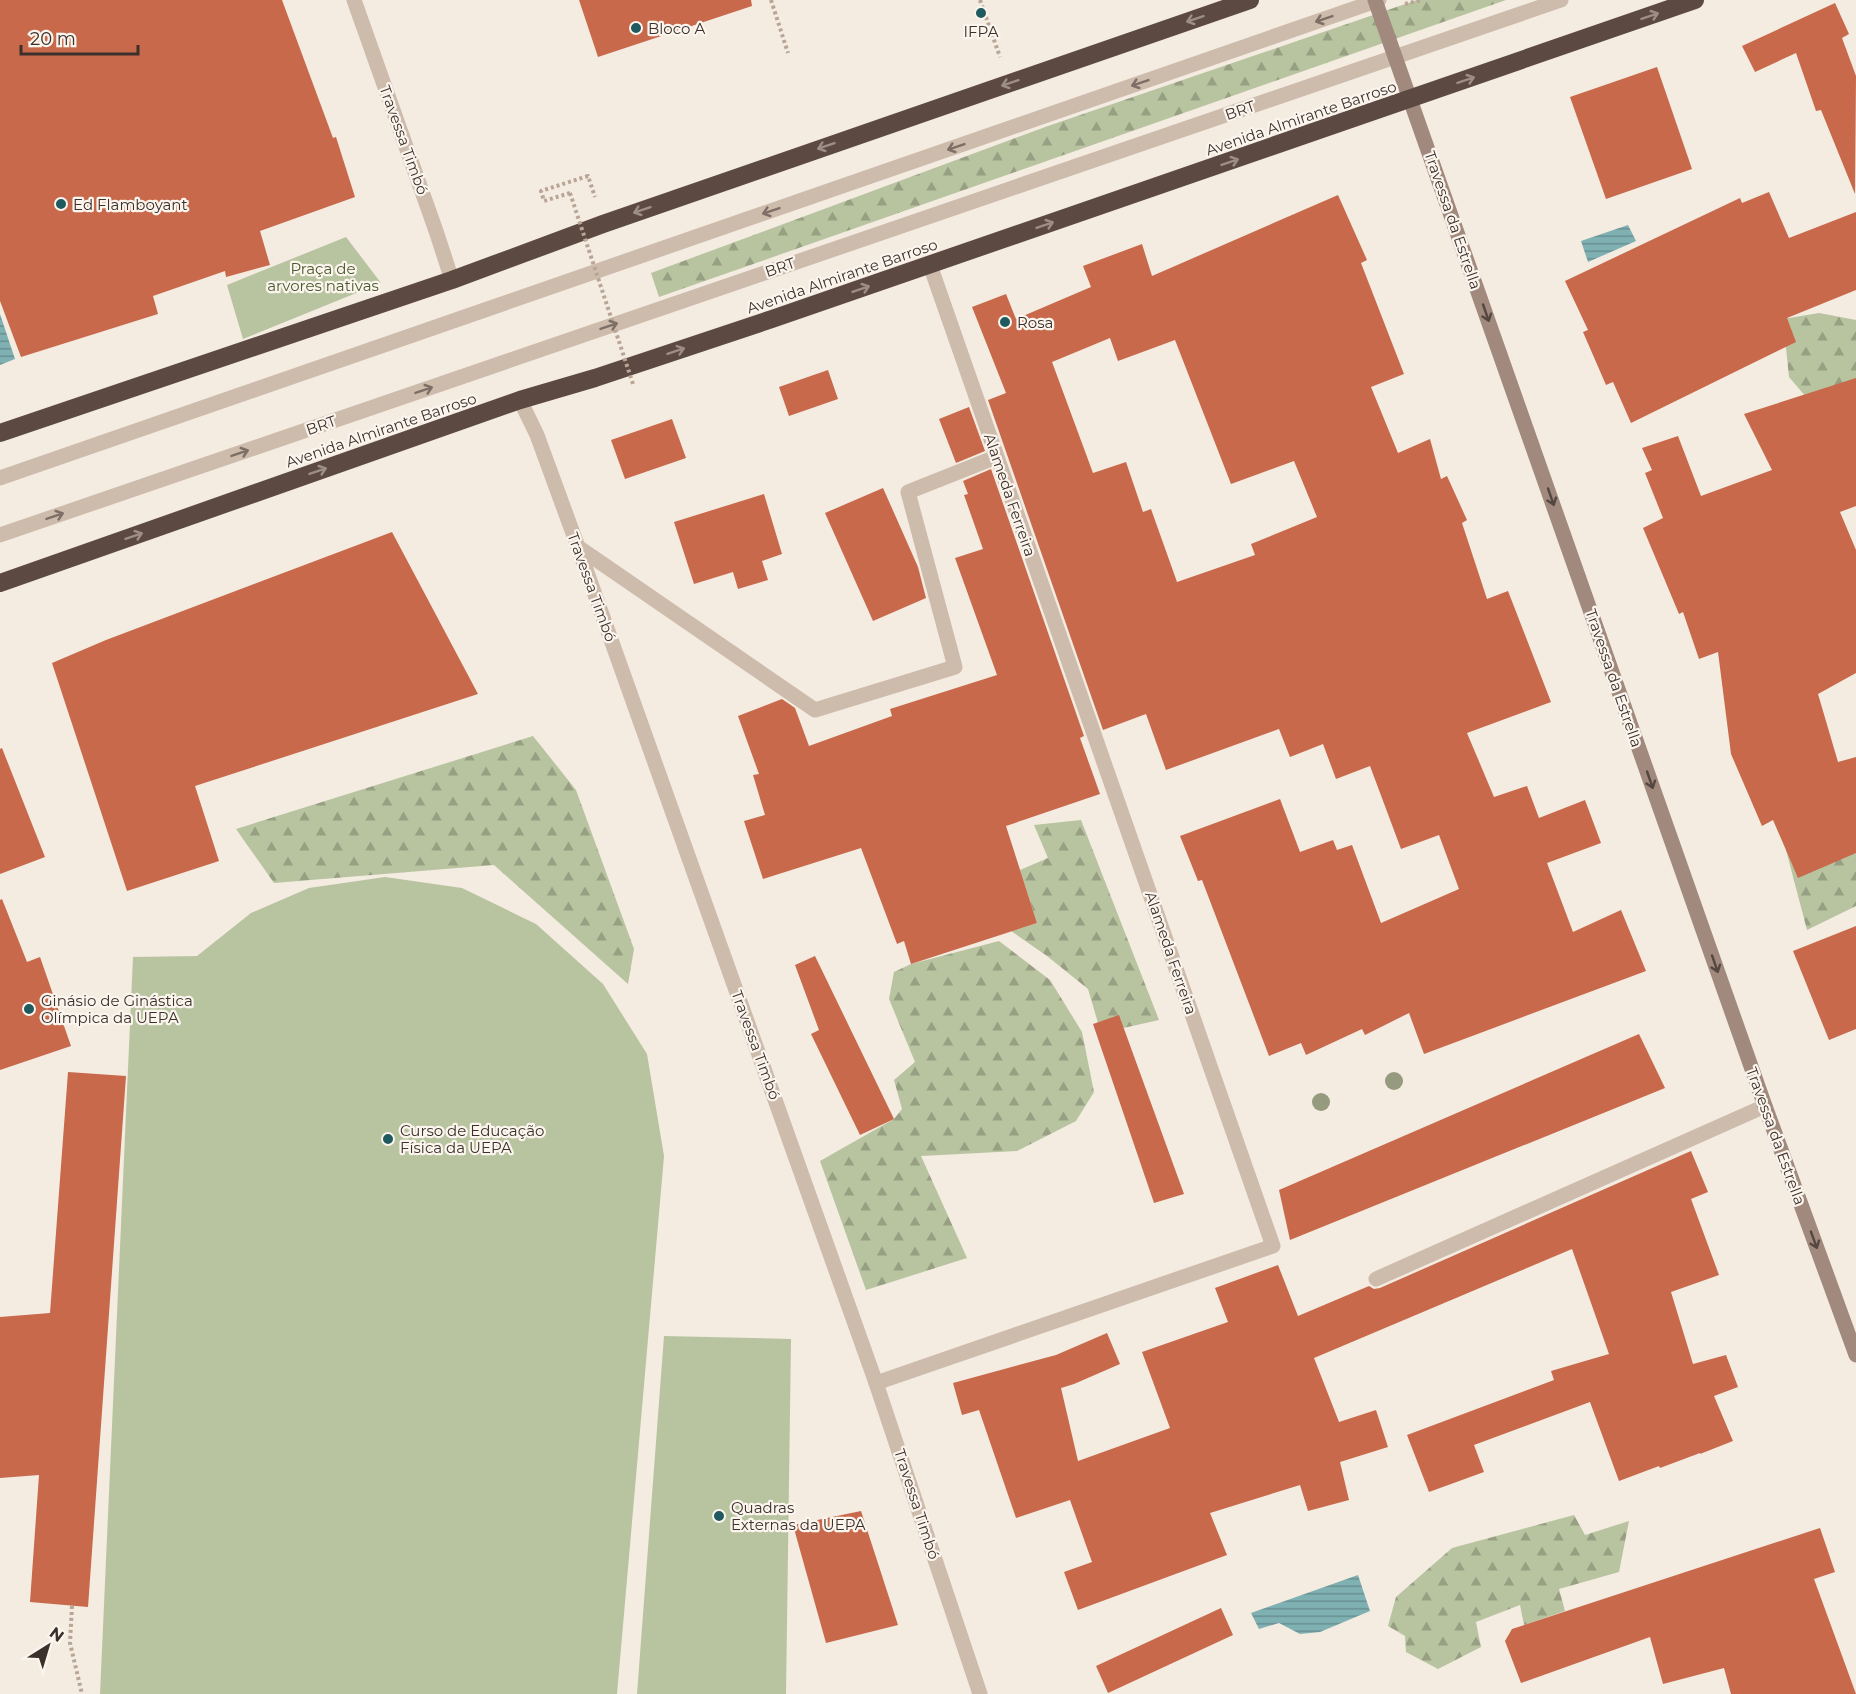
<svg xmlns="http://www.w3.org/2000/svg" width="1856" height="1694" font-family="Montserrat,sans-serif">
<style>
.green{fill:#b8c4a0}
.forest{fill:url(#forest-firs)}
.water{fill:url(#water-rules)}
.building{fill:#c8694b;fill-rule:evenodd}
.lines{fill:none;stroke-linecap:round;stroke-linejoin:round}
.path{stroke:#b9a596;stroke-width:4;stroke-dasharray:3 3;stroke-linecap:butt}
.lane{stroke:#cdbbac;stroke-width:15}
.street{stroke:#cdbbac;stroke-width:15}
.secondary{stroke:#a18a7d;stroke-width:15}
.highway{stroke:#5c4a42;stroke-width:18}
.path-bridge{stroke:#b9a596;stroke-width:4;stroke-dasharray:3 3;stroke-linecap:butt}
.tree{fill:#969b7f}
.oneway{stroke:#9c8e87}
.oneway2{stroke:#7d6f65}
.oneway3{stroke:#544640}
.poi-dot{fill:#1f5a5e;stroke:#fbf5ee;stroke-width:2}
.labels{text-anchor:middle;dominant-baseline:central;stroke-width:4.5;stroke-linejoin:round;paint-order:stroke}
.poi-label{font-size:15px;fill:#3b302b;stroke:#fbf5ee;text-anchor:start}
.street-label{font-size:15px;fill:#3b302b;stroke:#fbf5ee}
.park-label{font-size:15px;fill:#4a5a2e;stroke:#fbf5ee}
</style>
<defs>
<pattern id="forest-firs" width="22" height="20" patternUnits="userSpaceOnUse" patternTransform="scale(1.5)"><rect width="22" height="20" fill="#b8c4a0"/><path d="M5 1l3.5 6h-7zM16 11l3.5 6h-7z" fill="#97a083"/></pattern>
<pattern id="water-rules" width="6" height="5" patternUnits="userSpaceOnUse" patternTransform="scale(1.5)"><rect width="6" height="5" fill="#7fb0b2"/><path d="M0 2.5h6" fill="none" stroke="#699091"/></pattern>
</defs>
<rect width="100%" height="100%" fill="#f4ebe1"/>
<!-- green -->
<g class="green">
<path d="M346,237L381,283L243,339L227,285Z"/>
<path d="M385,877L462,888L536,924L603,984L647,1054L664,1156L617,1694H100L133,957L197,956L251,913L309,888Z"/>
<path d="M664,1336L791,1339L786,1694H637Z"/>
</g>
<!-- forest -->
<g class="forest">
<path d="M1417,0H1506L659,297L651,273L1048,126Z"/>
<path d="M1819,313L1856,320V398L1812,404L1789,377L1783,319Z"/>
<path d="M533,736L576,790L634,949L628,984L494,865L274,883L236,829Z"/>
<path d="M1856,811V906L1807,930L1786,850Z"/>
<path d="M1081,820L1159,1020L1101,1033L1088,989L1047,956L1011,931L1037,923L1020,870L1048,858L1034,825Z"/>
<path d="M999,941L1050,980L1082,1032L1094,1092L1076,1121L1017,1151L921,1156L967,1258L866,1290L820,1161L894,1119L902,1109L894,1080L915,1062L889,999L894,972L911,964Z"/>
<path d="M1574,1515L1585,1535L1629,1521L1619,1572L1559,1589L1565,1611L1524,1625L1520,1605L1476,1622L1481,1647L1438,1669L1406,1652L1405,1636L1388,1626L1396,1597L1452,1548Z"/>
</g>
<!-- water -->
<g class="water">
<path d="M1628,225L1636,241L1588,262L1581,241Z"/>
<path d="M0,314L15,359L0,365Z"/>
<path d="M1358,1575L1370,1611L1320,1632L1300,1634L1279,1623L1259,1629L1251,1613Z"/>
</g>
<!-- building -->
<g class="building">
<path d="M0,0H282L333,138L336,137L355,197L260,231L270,265L226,277L225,271L153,296L158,314L21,357L0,301Z"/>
<path d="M579,0H751L752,6L598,57Z"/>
<path d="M1835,3L1849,34L1842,38L1856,76L1855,194L1821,110L1816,111L1796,53L1755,72L1742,46Z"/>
<path d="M1657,67L1692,169L1606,199L1570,97Z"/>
<path d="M1769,192L1789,238L1856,212V290L1787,318L1796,342L1631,423L1613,382L1606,385L1583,332L1588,330L1565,281L1740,198L1742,203Z"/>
<path d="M1338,195L1367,260L1361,263L1404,374L1371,387L1398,453L1430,439L1441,479L1447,476L1467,520L1462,523L1487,599L1508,591L1551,702L1467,733L1494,797L1527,786L1539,818L1585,800L1601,843L1547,863L1573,932L1621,910L1646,971L1424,1054L1409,1013L1365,1035L1362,1029L1306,1055L1301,1043L1269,1056L1202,880L1198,881L1180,836L1280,799L1300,852L1333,840L1337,850L1352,845L1381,923L1459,889L1439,835L1401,849L1370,766L1336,779L1323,744L1290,757L1279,729L1166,770L1146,714L1103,730L988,400L1006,393L972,307L1006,294L1016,319L1091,287L1083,266L1142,244L1152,276ZM1110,338L1118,361L1175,340L1231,484L1294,461L1317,517L1251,544L1255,555L1177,582L1151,509L1143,512L1126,462L1093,473L1052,362Z"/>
<path d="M828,370L838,399L789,416L779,387Z"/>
<path d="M1856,378V506L1840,512L1856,550V673L1818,694L1838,762L1856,757V853L1798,878L1773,820L1762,826L1731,754L1718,652L1699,659L1683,612L1679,614L1643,528L1663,518L1645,473L1652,470L1642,448L1678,436L1701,496L1772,470L1744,414Z"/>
<path d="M969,407L985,451L956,463L939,419Z"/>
<path d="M672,419L686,458L625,479L611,440Z"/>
<path d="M991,469L1084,736L1080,738L1100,794L1006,826L1037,923L911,964L904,941L897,944L861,848L763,879L744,821L765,815L753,775L759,774L738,716L782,699L795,708L809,746L892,716L890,709L997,675L955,558L983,549L964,495L968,494L963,481Z"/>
<path d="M883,488L918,567L926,598L873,621L825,513Z"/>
<path d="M764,494L782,554L762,561L768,580L738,589L733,572L694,584L674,522Z"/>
<path d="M392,532L478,694L195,786L219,861L127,891L52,663L106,640Z"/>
<path d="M2,748L45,857L0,874V749Z"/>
<path d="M2,899L27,962L40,957L71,1046L0,1070V900Z"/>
<path d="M1856,926V1029L1829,1040L1793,951Z"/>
<path d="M815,956L894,1119L860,1135L811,1034L819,1030L795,965Z"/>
<path d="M1119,1015L1184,1194L1154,1203L1093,1024Z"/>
<path d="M1639,1034L1665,1088L1290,1240L1279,1190Z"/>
<path d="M68,1072L126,1076L88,1607L30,1602L39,1475L0,1478V1317L50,1313Z"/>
<path d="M1691,1151L1708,1192L1691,1199L1719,1275L1671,1292L1693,1364L1726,1355L1738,1387L1714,1396L1733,1441L1700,1454V1453L1660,1468L1659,1466L1619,1481L1590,1402L1474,1445L1484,1472L1429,1492L1407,1435L1554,1380L1551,1371L1609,1354L1572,1249L1314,1358L1339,1422L1376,1410L1388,1447L1340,1462L1349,1500L1308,1511L1300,1485L1210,1513L1227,1555L1078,1610L1064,1572L1092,1562L1070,1500L1016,1518L979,1410L962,1415L953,1383L1056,1355L1107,1333L1120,1364L1074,1384L1061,1388L1078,1461L1170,1428L1142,1352L1228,1322L1215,1288L1278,1265L1298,1316L1369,1286L1374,1289L1380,1288Z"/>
<path d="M861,1511L898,1625L826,1643L793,1525Z"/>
<path d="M1820,1528L1835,1572L1814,1579L1856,1694H1731L1724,1668L1663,1684L1650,1637L1521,1683L1505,1641L1512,1629Z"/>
<path d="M1221,1608L1233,1635L1108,1693L1096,1666Z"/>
</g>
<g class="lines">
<!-- path -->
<g class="path">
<path d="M771,0L788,53"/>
<path d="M980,0L1000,57"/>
<path d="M1405,4L1422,0"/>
<path d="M570,193L544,201L541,191L588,176L595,197"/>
<path d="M72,1606L70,1643L82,1694"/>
</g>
<!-- lane -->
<g class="lane">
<path d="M0,478L1379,0"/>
<path d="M0,535L1561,0"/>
<path d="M578,547L815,710L955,667L908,492L996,457"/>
</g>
<!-- street -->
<g class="street">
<path d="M354,0L436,231L452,280"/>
<path d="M520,400L537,435L578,547L876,1383L980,1694"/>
<path d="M1376,1279L1765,1106"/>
<path d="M876,1383L1273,1246L930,265"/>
</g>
<!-- secondary -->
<path class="secondary" d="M1375,0L1765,1106L1856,1355"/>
<!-- highway -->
<g class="highway">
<path d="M0,433L452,280L603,224L1250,0"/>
<path d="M0,583L520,400L595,378L772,319L1695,0"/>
</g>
<!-- path-bridge -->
<path class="path-bridge" d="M570,193L633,384"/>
</g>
<!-- trees -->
<g class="tree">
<circle cx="1394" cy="1081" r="9"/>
<circle cx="1321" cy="1102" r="9"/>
</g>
<!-- one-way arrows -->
<defs><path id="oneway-shaft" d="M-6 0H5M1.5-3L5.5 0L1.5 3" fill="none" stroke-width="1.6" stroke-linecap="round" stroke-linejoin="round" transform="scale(1.5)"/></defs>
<g class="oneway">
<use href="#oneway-shaft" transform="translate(1650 16) rotate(-19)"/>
<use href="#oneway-shaft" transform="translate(1195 19) rotate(161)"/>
<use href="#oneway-shaft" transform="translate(1466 80) rotate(-19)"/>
<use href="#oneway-shaft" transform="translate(1010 83) rotate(161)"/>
<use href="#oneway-shaft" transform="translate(826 146) rotate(161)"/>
<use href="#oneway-shaft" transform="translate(1230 162) rotate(-19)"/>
<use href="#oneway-shaft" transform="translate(642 210) rotate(161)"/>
<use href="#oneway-shaft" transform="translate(1045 225) rotate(-19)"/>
<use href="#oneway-shaft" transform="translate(861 289) rotate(-19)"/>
<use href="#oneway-shaft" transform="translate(676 351) rotate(-18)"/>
<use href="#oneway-shaft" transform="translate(318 471) rotate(-19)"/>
<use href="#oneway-shaft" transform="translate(134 536) rotate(-19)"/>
</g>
<g class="oneway2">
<use href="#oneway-shaft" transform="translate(1324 19) rotate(161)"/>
<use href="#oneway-shaft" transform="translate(1140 83) rotate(161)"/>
<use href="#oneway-shaft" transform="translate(956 147) rotate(161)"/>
<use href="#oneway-shaft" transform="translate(771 211) rotate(161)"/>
<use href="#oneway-shaft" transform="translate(609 326) rotate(-19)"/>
<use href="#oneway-shaft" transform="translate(424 390) rotate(-19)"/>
<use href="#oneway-shaft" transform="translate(240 453) rotate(-19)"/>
<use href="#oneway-shaft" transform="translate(55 516) rotate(-19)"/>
</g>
<g class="oneway3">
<use href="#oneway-shaft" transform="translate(1486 313) rotate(71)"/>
<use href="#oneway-shaft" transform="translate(1551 497) rotate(71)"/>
<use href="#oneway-shaft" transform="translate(1650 780) rotate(71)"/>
<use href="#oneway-shaft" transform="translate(1715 964) rotate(71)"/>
<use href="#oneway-shaft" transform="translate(1814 1240) rotate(70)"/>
</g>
<!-- markers -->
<g class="poi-dot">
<circle cx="981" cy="13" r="6"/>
<circle cx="636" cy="28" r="6"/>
<circle cx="61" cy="204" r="6"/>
<circle cx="1005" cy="322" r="6"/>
<circle cx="29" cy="1009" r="6"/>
<circle cx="388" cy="1139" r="6"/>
<circle cx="719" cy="1516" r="6"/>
</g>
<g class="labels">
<!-- poi labels -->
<g class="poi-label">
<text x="648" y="28">Bloco A</text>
<text x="981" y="31" text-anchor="middle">IFPA</text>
<text x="73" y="204">Ed Flamboyant</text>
<text x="1017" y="322">Rosa</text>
<text x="41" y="1000">Ginásio de Ginástica<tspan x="41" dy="17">Olímpica da UEPA</tspan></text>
<text x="400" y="1130">Curso de Educação<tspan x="400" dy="17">Física da UEPA</tspan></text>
<text x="731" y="1507">Quadras<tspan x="731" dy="17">Externas da UEPA</tspan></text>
</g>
<!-- street labels -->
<g class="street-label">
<text transform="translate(1240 110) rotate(-19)">BRT</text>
<text transform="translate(1301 118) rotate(-19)">Avenida Almirante Barroso</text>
<text transform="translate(404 140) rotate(70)">Travessa Timbó</text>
<text transform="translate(1453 220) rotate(71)">Travessa da Estrella</text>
<text transform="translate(780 267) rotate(-19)">BRT</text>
<text transform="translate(842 276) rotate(-19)">Avenida Almirante Barroso</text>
<text transform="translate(321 425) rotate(-19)">BRT</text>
<text transform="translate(381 430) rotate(-19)">Avenida Almirante Barroso</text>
<text transform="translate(1010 495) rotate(71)">Alameda Ferreira</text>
<text transform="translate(592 587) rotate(70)">Travessa Timbó</text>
<text transform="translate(1614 678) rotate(71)">Travessa da Estrella</text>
<text transform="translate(1171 953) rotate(71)">Alameda Ferreira</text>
<text transform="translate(756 1045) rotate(70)">Travessa Timbó</text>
<text transform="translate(1776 1136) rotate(70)">Travessa da Estrella</text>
<text transform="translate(917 1504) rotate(72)">Travessa Timbó</text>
</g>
<!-- park labels -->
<g class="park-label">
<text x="323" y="268">Praça de<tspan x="323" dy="17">arvores nativas</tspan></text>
</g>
</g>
<!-- north arrow -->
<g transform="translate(48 1646) rotate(37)" stroke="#fbf5ee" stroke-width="4.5" paint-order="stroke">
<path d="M0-4.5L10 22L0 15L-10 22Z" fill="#3b302b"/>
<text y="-9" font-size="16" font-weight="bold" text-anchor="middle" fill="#3b302b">N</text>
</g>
<!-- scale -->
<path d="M21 45v9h117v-9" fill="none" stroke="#3b302b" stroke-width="3"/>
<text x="30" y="45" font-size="18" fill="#3b302b" stroke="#fbf5ee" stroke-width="4.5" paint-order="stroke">20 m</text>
</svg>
